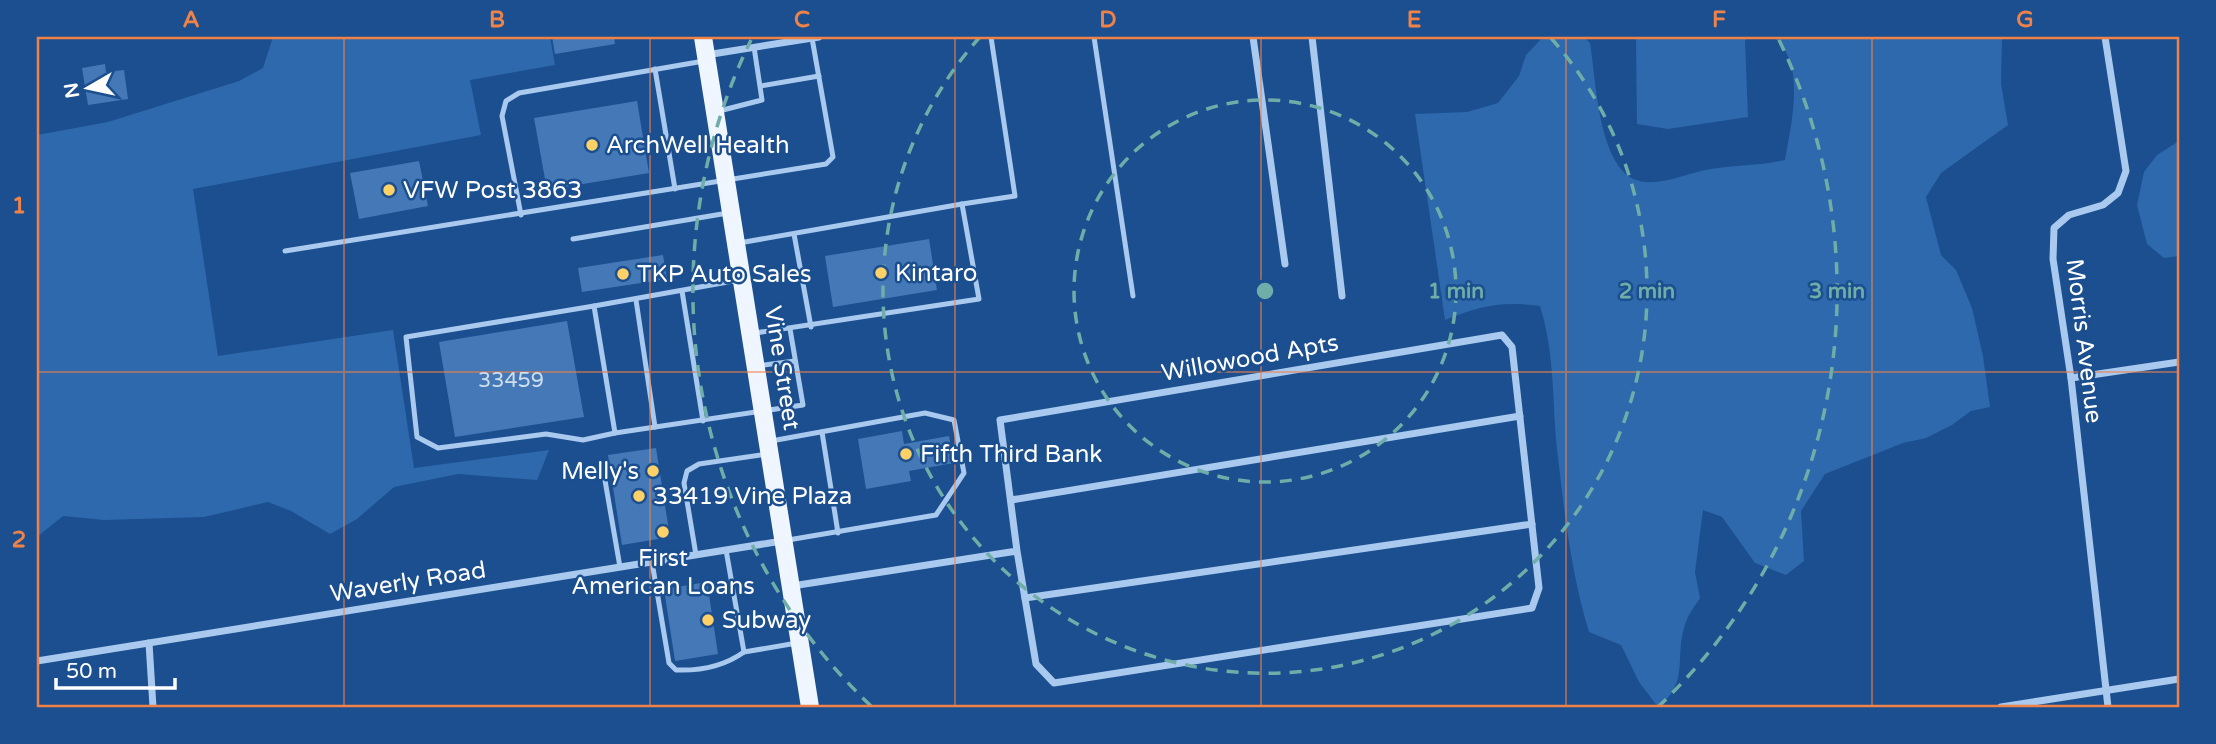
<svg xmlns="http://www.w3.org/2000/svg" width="2216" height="744" font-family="'Varela Round',sans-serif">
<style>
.green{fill:#2e69ad}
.building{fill:#4478b7}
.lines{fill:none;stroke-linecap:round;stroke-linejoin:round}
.lane{stroke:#a9c9ee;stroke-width:5}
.street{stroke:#a9c9ee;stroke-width:7}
.primary{stroke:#f0f6ff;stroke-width:18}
.grid{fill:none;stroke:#ee8249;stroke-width:2;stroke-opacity:0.55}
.ring{fill:none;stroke:#6fada8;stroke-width:3.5;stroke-dasharray:12 9}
.poi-dot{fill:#ffd166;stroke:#1b4f8f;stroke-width:2.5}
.labels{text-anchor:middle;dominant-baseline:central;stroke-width:5;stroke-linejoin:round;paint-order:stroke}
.number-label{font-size:21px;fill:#d0dded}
.poi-label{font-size:24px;fill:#fff;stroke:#1b4f8f;text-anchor:start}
.street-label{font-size:24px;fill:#fff;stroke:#1b4f8f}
.centre{fill:#6fada8;stroke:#1b4f8f;stroke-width:3.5}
.ring-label{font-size:21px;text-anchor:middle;font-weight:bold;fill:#6fada8;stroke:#1b4f8f;stroke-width:5;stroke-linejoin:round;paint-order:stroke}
.neatline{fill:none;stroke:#ee8249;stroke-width:2.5}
.grid-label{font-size:23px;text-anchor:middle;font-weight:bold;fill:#ee8249}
</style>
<rect width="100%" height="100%" fill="#1b4f8f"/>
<!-- green -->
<g class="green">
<path d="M273,37H550L555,65L470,80L481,135L193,189L218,356L393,330L414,468L549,450L537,480L458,474L394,487L357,519L330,534L291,511L268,502L204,517L104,520L63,516L37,537V135L108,122L239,81L263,68Z"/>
<path d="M1543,37H1584L1590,43C1596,78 1598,166 1636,180C1658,188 1689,172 1711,169C1736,165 1760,166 1785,160C1791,124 1807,62 1773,37H2002L2001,84L2008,125L1941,173L1926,197L1941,255L1956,270L1972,308L1983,356L1990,407L1971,411L1952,425L1926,438L1903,443L1825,474L1801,511L1804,561L1786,575L1755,563L1722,517L1703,510L1695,572L1700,598C1696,605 1689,613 1686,622C1673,656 1691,682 1658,707L1639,682L1621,645L1589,632C1571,573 1564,510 1557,449C1552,400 1555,354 1540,306C1501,301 1481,306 1445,320L1415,114L1467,112L1498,103L1519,76L1526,55Z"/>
<path d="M1636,37H1747L1745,41L1748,117L1668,129L1637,124Z"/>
<path d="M2179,141V256L2164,258L2147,244L2137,205L2144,172L2157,155Z"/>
</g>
<!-- building -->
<g class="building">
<path d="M552,37H614L615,44L555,54Z"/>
<path d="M105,64L106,72L124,70L128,99L88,105L82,68Z"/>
<path d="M637,101L649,173L547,190L534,118Z"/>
<path d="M419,161L428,206L359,219L350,173Z"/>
<path d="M929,239L937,290L833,307L825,256Z"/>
<path d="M663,255L667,279L582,292L578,268Z"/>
<path d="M567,321L584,417L455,437L439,342Z"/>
<path d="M902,431L904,444L949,436L954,463L909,471L911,481L866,489L858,439Z"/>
<path d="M656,448L670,537L622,545L608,455Z"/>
<path d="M707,582L718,654L675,661L664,589Z"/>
</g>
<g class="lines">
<!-- lane -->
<g class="lane">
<path d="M1094,37L1133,296"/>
<path d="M655,69L675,189"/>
<path d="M761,86L819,76"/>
<path d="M719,111L762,100L754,47"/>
<path d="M962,204L1015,196L991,37"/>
<path d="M521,215L502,116L506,101L519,93L704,61"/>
<path d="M794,234L811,327"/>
<path d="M573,239L728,213"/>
<path d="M739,243L962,204L979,299L755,333"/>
<path d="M285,251L826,164L833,157L812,38"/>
<path d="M739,280L594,306L615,433L803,405L790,329"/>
<path d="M682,291L703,421"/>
<path d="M636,300L655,427"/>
<path d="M594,306L406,337L417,437L438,448L546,434L583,440L615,433"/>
<path d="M757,366L795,361"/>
<path d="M822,432L838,533"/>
<path d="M771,441L925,413L954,420L964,473L936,515L788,540"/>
<path d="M602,463L620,567"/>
<path d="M726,550L744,652L797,643"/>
<path d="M696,555L684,483L687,471L699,464L768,454"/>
<path d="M652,562L669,663L676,670C701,671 723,667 744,652"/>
</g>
<!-- street -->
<g class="street">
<path d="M1253,37L1285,264"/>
<path d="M1312,37L1342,296"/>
<path d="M2105,37L2126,171L2118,193L2103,205L2069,215L2054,228L2053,259L2071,378L2108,707"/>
<path d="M706,55L819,37"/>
<path d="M2071,378L2179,362"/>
<path d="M1011,500L1520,416"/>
<path d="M792,586L1017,551L1000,420L1502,335L1512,347L1539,588L1532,608L1054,683L1036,664L1017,551"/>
<path d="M1025,598L1532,524"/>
<path d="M149,643L153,707"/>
<path d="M37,661L782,541"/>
<path d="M2001,707L2179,679"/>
</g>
<!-- primary -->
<path class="primary" d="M703,37L810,707"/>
</g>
<!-- grid -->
<path class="grid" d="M344,37V707M650,37V707M955,37V707M1261,37V707M1566,37V707M1872,37V707M37,372H2179"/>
<!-- distance rings -->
<g class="ring">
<circle cx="1265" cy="291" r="191"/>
<path d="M1551 38A382 382 0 1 1 979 38"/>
<path d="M871 706A572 572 0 0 1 751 40M1779 40A572 572 0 0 1 1659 706"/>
</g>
<!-- markers -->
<g class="poi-dot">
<circle cx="592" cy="145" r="7"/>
<circle cx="389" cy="190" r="7"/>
<circle cx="881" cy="273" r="7"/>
<circle cx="623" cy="274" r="7"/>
<circle cx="906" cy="454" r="7"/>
<circle cx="653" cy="471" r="7"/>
<circle cx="639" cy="496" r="7"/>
<circle cx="663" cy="532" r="7"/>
<circle cx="708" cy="620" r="7"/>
</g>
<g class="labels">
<!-- number labels -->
<g class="number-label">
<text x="511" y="380">33459</text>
</g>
<!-- poi labels -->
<g class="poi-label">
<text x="606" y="145">ArchWell Health</text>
<text x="403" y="190">VFW Post 3863</text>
<text x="895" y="273">Kintaro</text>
<text x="637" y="274">TKP Auto Sales</text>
<text x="920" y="454">Fifth Third Bank</text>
<text x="639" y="471" text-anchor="end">Melly's</text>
<text x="653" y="496">33419 Vine Plaza</text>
<text x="663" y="558" text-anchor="middle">First<tspan x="663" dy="28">American Loans</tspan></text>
<text x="722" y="620">Subway</text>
</g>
<!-- street labels -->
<g class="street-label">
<text transform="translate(2084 341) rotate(83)">Morris Avenue</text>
<text transform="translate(1250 358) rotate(-10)">Willowood Apts</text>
<text transform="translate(782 368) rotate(81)">Vine Street</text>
<text transform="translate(408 582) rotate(-9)">Waverly Road</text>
</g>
</g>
<circle cx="1265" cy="291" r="10" class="centre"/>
<g class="ring-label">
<text x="1456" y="298">1 min</text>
<text x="1647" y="298">2 min</text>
<text x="1837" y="298">3 min</text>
</g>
<!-- border -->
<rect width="2216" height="744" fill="none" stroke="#1b4f8f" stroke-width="77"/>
<!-- north arrow -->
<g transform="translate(88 88) rotate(261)" stroke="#1b4f8f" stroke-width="5" paint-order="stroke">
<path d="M0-5L12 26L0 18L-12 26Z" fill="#ffffff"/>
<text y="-10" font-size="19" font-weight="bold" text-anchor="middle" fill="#ffffff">N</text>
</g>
<!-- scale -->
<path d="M56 678v10h119v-10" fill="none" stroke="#ffffff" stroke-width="3.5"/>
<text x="66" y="678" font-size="21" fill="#ffffff" stroke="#1b4f8f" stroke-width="5" paint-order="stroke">50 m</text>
<rect x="38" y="38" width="2140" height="668" class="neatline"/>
<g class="grid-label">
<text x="191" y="27">A</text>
<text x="497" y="27">B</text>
<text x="802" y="27">C</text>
<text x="1108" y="27">D</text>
<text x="1414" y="27">E</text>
<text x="1719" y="27">F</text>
<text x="2025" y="27">G</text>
<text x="19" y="213">1</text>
<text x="19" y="547">2</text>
</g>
</svg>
